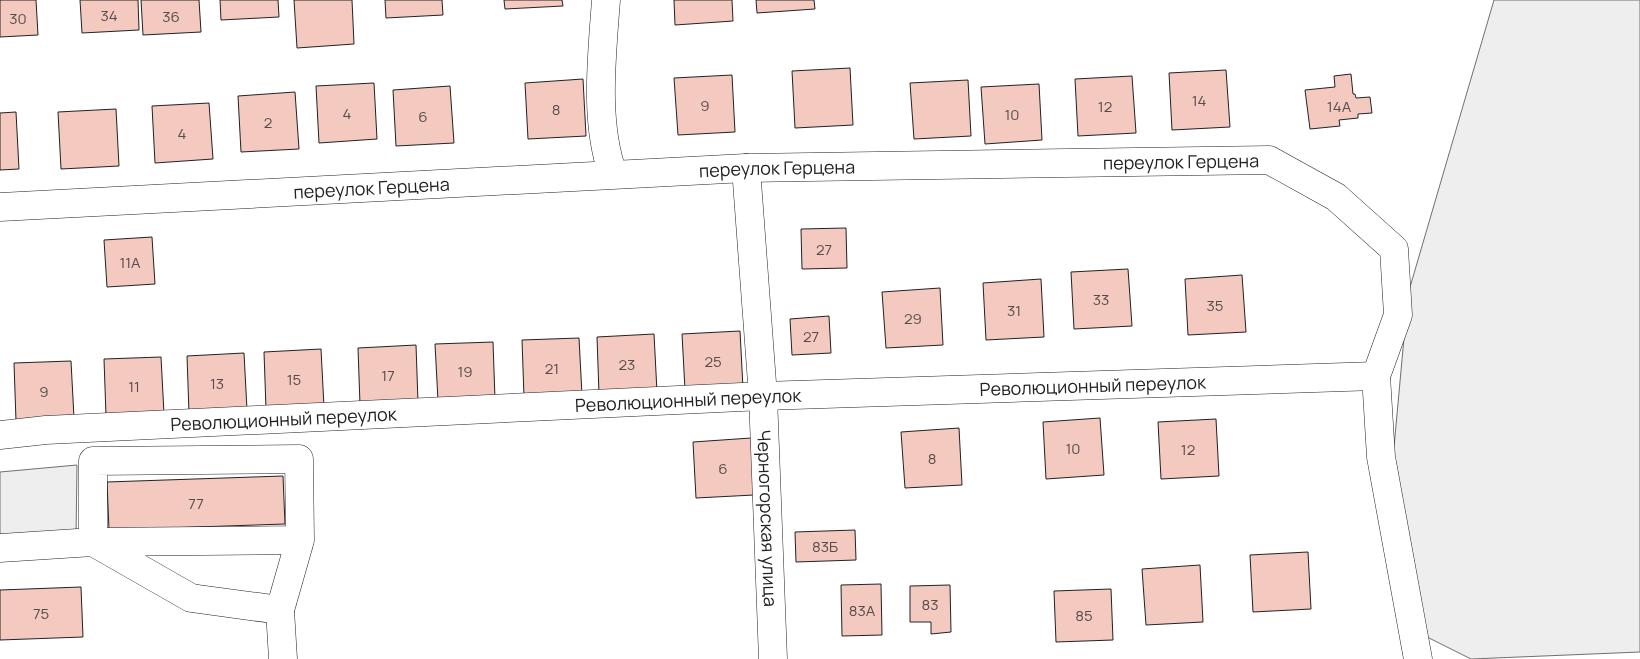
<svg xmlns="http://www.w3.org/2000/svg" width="1640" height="659" font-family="Manrope,sans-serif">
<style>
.green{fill:#eee;stroke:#6f6f6f}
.building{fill:#f3c9c0;stroke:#222}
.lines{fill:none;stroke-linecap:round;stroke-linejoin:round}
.minor-casing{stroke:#222;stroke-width:29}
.minor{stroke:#fff;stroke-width:28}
.labels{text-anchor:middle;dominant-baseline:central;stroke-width:4;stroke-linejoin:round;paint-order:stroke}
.number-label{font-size:15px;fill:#564c4a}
.street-label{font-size:18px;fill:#222;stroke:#fff}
</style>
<rect width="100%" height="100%" fill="#fff"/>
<!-- green -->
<g class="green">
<path d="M1494,0H1640V652L1471,659L1419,633L1391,480L1408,294Z"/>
<path d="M77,465L76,537L0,540V472Z"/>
</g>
<!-- building -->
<g class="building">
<path d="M0,0H36L38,35L0,37Z"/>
<path d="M80,0H138L139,30L82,33Z"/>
<path d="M141,0H199L201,32L143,35Z"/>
<path d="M220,0H278L279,17L221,20Z"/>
<path d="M294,0H352L354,44L297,48Z"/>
<path d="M385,0H442L443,15L386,18Z"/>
<path d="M504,0H562L563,6L505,9Z"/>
<path d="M674,0H732L733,21L675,25Z"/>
<path d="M756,0H814L815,9L757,13Z"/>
<path d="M850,68L853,125L795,128L792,71Z"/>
<path d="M1226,70L1230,127L1172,130L1169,73Z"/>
<path d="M1351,74L1353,94H1355L1356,98L1370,97L1372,113L1358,114V118L1339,120L1340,126L1310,129L1305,90L1335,87L1334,76Z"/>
<path d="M732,75L735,132L678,135L674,78Z"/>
<path d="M1132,76L1136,133L1078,136L1075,79Z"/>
<path d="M583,79L586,136L528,139L525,83Z"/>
<path d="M968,80L971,136L914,139L910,83Z"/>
<path d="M374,83L377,139L319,143L316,86Z"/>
<path d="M1039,84L1042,140L985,144L981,87Z"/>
<path d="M450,86L454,143L396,146L393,90Z"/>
<path d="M295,92L299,149L241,152L238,96Z"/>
<path d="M209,103L213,159L155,163L152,106Z"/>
<path d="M116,109L119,166L61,169L58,112Z"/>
<path d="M16,112L19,169L0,170V113Z"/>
<path d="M846,228L847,268L802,269L801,229Z"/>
<path d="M152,237L155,284L107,287L104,240Z"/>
<path d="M1128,269L1132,326L1074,329L1071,272Z"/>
<path d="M1242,275L1246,332L1188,335L1185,279Z"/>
<path d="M1041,279L1044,337L986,340L983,283Z"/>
<path d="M940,288L943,345L886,348L882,292Z"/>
<path d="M829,316L831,353L792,355L790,319Z"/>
<path d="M740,331L743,388L685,390L682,334Z"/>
<path d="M654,334L657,392L599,394L597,337Z"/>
<path d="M579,338L582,395L524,397L522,340Z"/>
<path d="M493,342L495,399L438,401L435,344Z"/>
<path d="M416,345L418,402L360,405L358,348Z"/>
<path d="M321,349L324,407L266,409L264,352Z"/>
<path d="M244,353L247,410L189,413L187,356Z"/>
<path d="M161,357L164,414L106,416L104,359Z"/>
<path d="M71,361L74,418L16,421L14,363Z"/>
<path d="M1100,418L1104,475L1046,479L1043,422Z"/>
<path d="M1216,419L1219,476L1161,479L1158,422Z"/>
<path d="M959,428L962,485L905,488L901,432Z"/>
<path d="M751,438L754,495L696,498L693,442Z"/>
<path d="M283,476L285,524L109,530L107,482Z"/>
<path d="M855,530L856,560L796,562L795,532Z"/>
<path d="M1308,552L1311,609L1253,612L1250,555Z"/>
<path d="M1200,565L1203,622L1146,625L1142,569Z"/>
<path d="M881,584L882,635L842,636L841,585Z"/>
<path d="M950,585L951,632L931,634V622H910V586Z"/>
<path d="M81,587L83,637L0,640V590Z"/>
<path d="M1111,589L1113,640L1056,642L1054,591Z"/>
</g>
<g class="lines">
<!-- minor casing -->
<g class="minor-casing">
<g id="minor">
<path d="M606,0C602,55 594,122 613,174"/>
<path id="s1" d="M746,168L763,396L773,659"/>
<path id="s2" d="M0,207L746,168L1269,160L1336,197L1394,249L1398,315L1376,376L1381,457L1418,659"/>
<path id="s3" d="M0,435L46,430L763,396L1376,376"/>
<path d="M0,548L93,542L191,598L280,610"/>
<path d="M283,659L280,610L300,540L299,459L93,461V542L300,540"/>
</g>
</g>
<!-- minor -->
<use href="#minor" class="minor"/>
</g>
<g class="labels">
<!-- number labels -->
<g class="number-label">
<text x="109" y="15">34</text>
<text x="171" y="16">36</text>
<text x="18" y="18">30</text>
<text x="1199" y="100">14</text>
<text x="705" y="105">9</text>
<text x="1105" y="106">12</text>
<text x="1339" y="106">14А</text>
<text x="556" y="109">8</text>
<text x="347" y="113">4</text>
<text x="1012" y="114">10</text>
<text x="423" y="116">6</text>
<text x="268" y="122">2</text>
<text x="182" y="133">4</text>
<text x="824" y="249">27</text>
<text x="130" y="262">11А</text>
<text x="1101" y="299">33</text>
<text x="1215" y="305">35</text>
<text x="1014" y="310">31</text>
<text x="913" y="318">29</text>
<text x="811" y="336">27</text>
<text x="713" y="361">25</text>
<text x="627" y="364">23</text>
<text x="552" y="368">21</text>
<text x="465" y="371">19</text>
<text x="388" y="375">17</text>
<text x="294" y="379">15</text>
<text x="217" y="383">13</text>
<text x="134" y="386">11</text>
<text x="44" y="391">9</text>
<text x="1073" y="448">10</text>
<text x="1188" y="449">12</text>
<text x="932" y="458">8</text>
<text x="723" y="468">6</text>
<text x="196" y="503">77</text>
<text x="825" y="546">83Б</text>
<text x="930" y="604">83</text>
<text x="862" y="610">83А</text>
<text x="41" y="613">75</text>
<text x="1084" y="615">85</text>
</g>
<!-- street labels -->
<g class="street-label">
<text stroke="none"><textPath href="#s2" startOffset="1182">переулок Герцена</textPath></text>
<text stroke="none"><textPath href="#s2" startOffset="778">переулок Герцена</textPath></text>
<text stroke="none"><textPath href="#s2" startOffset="372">переулок Герцена</textPath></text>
<text stroke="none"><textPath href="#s3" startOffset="1094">Революционный переулок</textPath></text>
<text stroke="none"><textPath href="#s3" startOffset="689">Революционный переулок</textPath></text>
<text stroke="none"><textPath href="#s3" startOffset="284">Революционный переулок</textPath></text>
<text stroke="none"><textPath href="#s1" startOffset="351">Черногорская улица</textPath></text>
</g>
</g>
</svg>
